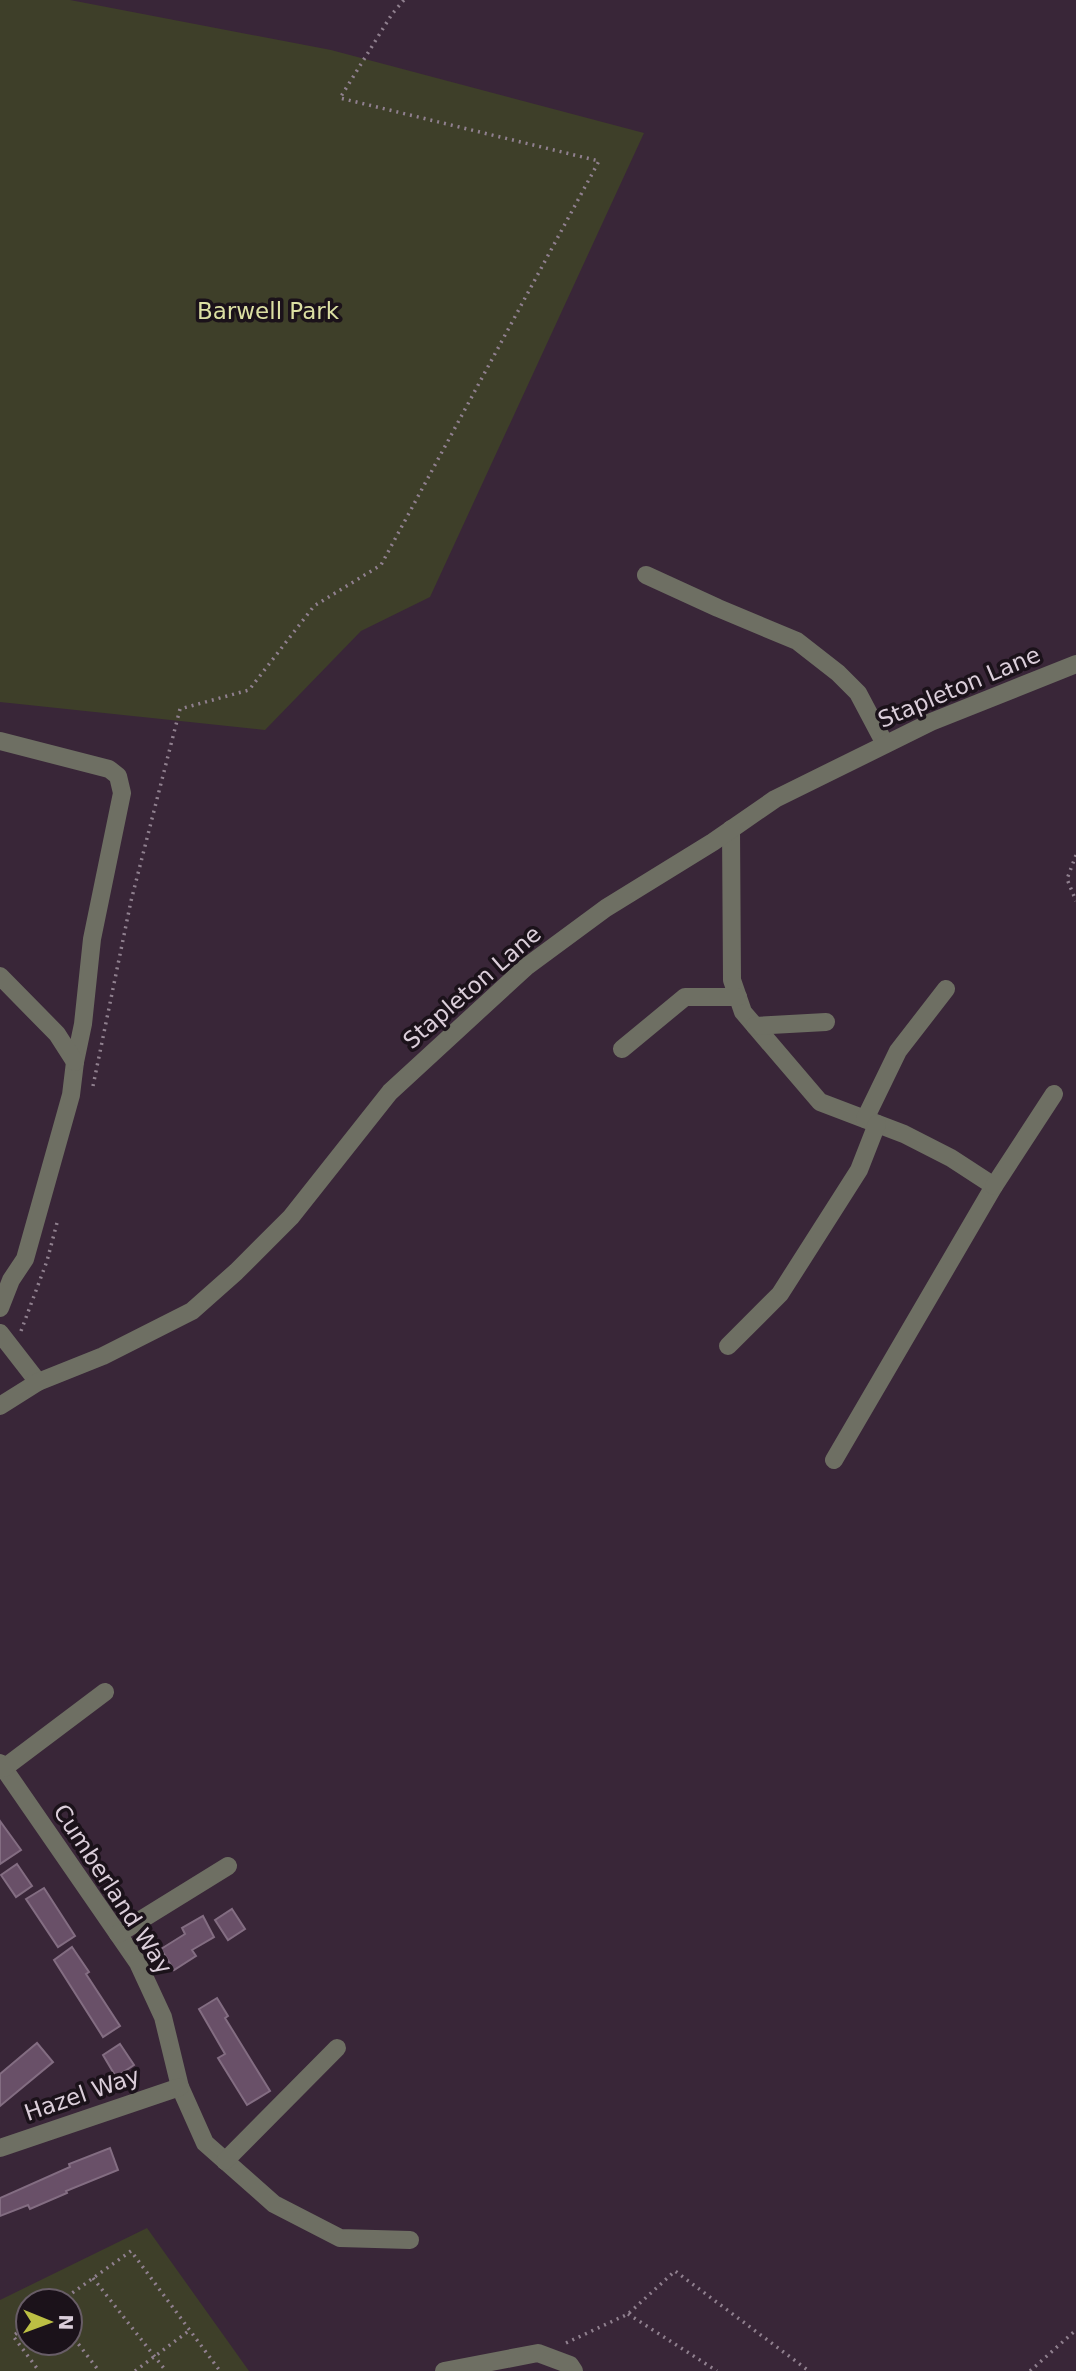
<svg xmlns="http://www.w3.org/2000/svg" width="1076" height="2371" font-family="'DejaVu Sans',sans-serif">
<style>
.green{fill:#3e3f29;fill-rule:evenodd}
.building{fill:#695068;stroke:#836d82;stroke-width:2}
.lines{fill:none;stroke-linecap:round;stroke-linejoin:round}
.path{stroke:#90808f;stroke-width:3.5;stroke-dasharray:2 5;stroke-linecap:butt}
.minor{stroke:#6e6f63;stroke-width:18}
.labels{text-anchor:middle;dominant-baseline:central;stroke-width:7;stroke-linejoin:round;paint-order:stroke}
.park-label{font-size:23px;fill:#dbdfa2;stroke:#1b121a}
.street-label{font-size:23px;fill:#dbceda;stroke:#1b121a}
</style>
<rect width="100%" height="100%" fill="#392638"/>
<!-- green -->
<g class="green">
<path d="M0,0H70L331,50L644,133L430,597L361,631L265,730L0,702Z"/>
<path d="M147,2228L249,2371H0V2300ZM28,2301H70V2343H28Z"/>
</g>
<!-- building -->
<g class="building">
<path d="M0,1821L21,1850L0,1864Z"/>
<path d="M17,1864L32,1886L16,1897L1,1875Z"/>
<path d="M44,1888L75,1936L58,1947L26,1899Z"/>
<path d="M232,1909L245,1929L228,1940L215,1920Z"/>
<path d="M203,1916L214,1937L192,1950L196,1956L174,1970L161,1949L185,1934L182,1928Z"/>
<path d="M72,1947L89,1972L86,1974L120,2026L103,2037L54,1960Z"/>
<path d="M217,1998L228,2016L225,2018L270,2091L247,2105L218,2058L225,2054L199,2009Z"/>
<path d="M37,2043L53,2062L0,2106V2074Z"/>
<path d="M120,2044L134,2065L116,2077L103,2055Z"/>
<path d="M110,2148L118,2170L66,2191L67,2193L30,2209L28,2205L0,2216V2198L70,2167L69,2164Z"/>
</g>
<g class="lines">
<!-- path -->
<g class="path">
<path d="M1076,855L1067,879L1076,901"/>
<path d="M93,1086L131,901L180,709L249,690L314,606L381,565L599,161L340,98L392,14L404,0"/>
<path d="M21,1331L47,1261L58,1219"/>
<path d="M93,2278L166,2371"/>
<path d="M61,2301L131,2251L220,2371"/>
<path d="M628,2314L717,2371"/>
<path d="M28,2325L13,2336L39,2371"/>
<path d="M70,2333L99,2371"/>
<path d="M566,2343L628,2314L675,2271L809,2371"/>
<path d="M135,2371L190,2330"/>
<path d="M1030,2371L1076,2330"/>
</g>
<!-- minor -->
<g class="minor">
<path d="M646,575L718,608L797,641L838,673L858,693L885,744"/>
<path d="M0,741L109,769L118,776L122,793L92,939L83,1024L75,1062L71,1095L25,1259L11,1280L0,1308"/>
<path d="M731,829L732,980L743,1012L820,1102L904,1134L951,1158L994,1186L834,1460"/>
<path d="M0,976L57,1034L75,1062"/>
<path d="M755,1026L826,1022"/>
<path d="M622,1049L685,997H738"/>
<path d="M865,1119L898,1051L946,989"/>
<path d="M994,1186L1054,1094"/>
<path d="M0,1333L38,1382"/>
<path d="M728,1346L780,1294L859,1170L877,1124"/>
<path d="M0,1406L38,1382L103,1356L192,1311L236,1272L291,1217L390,1092L526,967L606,908L713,842L775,799L931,722L1076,664"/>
<path d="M0,1763L138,1963L163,2017L180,2087L205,2143L274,2204L340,2238L410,2240"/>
<path d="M4,1768L105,1692"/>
<path d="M118,1934L228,1866"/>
<path d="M0,2148L180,2087"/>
<path d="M225,2161L337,2048"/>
<path d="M444,2371L538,2353L570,2365L574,2371"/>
</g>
</g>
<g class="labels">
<!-- park labels -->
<g class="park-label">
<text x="268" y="311">Barwell Park</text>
</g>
<!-- street labels -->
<g class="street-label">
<text transform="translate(959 687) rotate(-23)">Stapleton Lane</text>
<text transform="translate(472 987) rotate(-41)">Stapleton Lane</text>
<text transform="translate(113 1889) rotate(57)">Cumberland Way</text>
<text transform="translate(82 2094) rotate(-19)">Hazel Way</text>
</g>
</g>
<!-- north arrow -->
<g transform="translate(49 2322) rotate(91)"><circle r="33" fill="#1b121a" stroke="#685d67" stroke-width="2"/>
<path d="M0-5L12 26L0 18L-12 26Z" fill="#bcbf44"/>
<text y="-10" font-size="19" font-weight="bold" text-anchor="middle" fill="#dbceda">N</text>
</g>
</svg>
